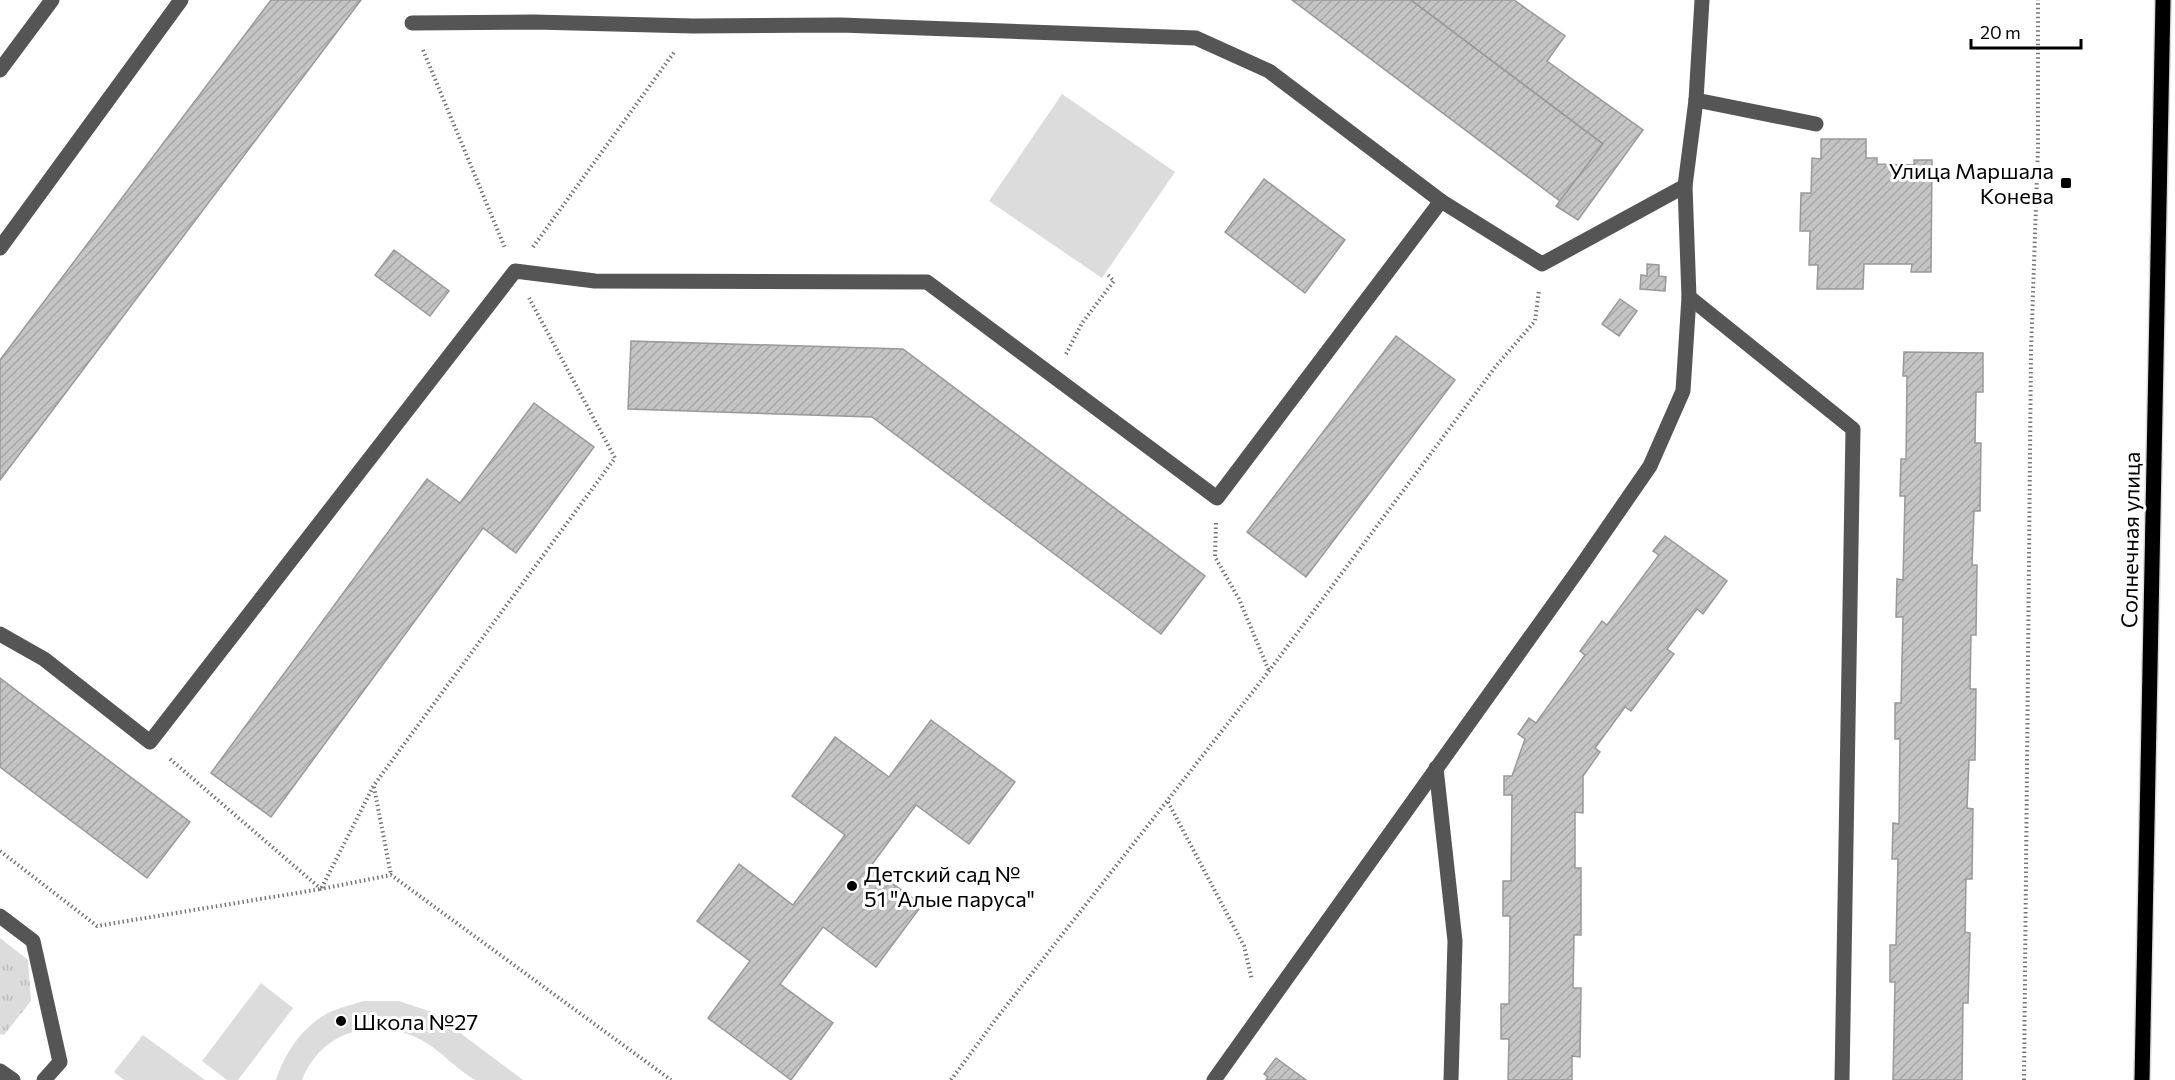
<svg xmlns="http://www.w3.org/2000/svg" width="2175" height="1080" font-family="Commissioner,sans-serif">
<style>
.grass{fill:url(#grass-tufts)}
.pitch{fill:#dcdcdc}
.building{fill:url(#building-hatch);stroke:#999;stroke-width:1.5}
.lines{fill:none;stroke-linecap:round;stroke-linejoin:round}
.major-casing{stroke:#dbdbdb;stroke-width:18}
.path{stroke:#777;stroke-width:4;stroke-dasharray:1.5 3;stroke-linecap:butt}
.minor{stroke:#555;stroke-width:15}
.major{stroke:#000;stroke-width:15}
.poi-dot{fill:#000;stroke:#fff;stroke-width:2}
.labels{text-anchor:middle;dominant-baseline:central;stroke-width:6;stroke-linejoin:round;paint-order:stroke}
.poi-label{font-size:22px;fill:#000;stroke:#fff;text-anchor:start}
.street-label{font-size:22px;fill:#000;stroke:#fff}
</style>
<defs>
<pattern id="grass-tufts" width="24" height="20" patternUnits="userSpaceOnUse" patternTransform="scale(1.5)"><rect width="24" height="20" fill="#dcdcdc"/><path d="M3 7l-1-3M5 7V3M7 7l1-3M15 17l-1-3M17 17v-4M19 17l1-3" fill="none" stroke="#bbb"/></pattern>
<pattern id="building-hatch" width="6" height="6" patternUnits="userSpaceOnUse" patternTransform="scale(1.5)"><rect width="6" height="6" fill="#c4c4c4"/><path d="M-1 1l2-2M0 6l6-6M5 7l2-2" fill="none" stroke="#a7a7a7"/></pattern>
</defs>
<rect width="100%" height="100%" fill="#fff"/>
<!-- grass -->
<path class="grass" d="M0,938L28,960L31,1001L4,1035L0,1034Z"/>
<!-- pitch -->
<g class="pitch">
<path d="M1062,94L1175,172L1102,278L989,201Z"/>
<path d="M261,983L293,1008L238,1080H227L202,1061Z"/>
<path d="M364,1001H399L432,1012L523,1080C513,1080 484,1080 476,1080C465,1076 441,1052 428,1044C382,1015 323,1027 302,1080H276C285,1052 305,1023 332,1011C342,1007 354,1004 364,1001Z"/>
<path d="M143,1035L205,1080H124L114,1072Z"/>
</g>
<!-- building -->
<g class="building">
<path d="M271,0H361L0,480V360Z"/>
<path d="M1292,0H1411L1603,144L1560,201Z"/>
<path d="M1411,0H1514L1565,36L1547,61L1643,130L1578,220L1556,206L1603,144Z"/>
<path d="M1821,139H1866V158H1877V164L1914,165V160H1932L1931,272H1911L1912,264H1864L1863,289H1817L1818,265H1809L1810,231H1800L1801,193H1811L1812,158L1821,159Z"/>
<path d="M1264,179L1345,240L1305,293L1225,232Z"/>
<path d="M394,250L449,291L430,316L375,275Z"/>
<path d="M1647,264L1659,265V276L1666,277L1665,291L1640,289L1641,275L1647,276Z"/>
<path d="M1620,299L1637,311L1619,336L1602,324Z"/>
<path d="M1396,336L1455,380L1306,577L1247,532Z"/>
<path d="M631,341L903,349L1205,576L1161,634L872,417L628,409Z"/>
<path d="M1904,352L1983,353V392H1976L1975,443H1981L1980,511H1974L1972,565H1977L1976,635H1971L1970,689H1976L1975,760H1969L1967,808L1973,809L1972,879H1966L1965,932L1970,933L1968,1003H1963L1962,1080H1893L1895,982H1890V945H1896L1898,859H1892L1893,823L1899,824L1900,739H1895V703H1901L1903,617H1896L1897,579L1903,580L1905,496H1900L1901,459H1906L1907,376H1903Z"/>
<path d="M534,403L594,447L516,553L483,528L271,817L211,773L427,479L460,503Z"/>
<path d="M1665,536L1727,581L1703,614L1697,609L1667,649L1674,654L1631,711L1625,707L1595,748L1600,752L1583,776V813L1575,812V868H1581V935H1574L1573,988H1581L1580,1057L1572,1056V1080H1508L1509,1039H1501V1004H1509L1510,916H1503V881H1511L1512,795H1504V776H1512L1525,739L1518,734L1529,718L1536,723L1585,655L1580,651L1602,621L1607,625L1659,555L1653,551Z"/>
<path d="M0,678L190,822L147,878L0,767Z"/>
<path d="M931,720L1015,782L969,844L916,805L870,867L922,905L876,967L823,927L780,984L833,1023L791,1080L708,1018L750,961L697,921L739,864L793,905L845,835L792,796L835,737L889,777Z"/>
<path d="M1276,1058L1306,1080H1266L1268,1077L1264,1074Z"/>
</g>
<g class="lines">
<!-- major casing -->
<g class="major-casing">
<path id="major" d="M2142,1080L2163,0"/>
</g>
<!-- path -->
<g class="path">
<path d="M423,50L505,248"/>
<path d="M533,247L675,51"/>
<path d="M1066,354L1082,323L1114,281L1106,273"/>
<path d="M1216,523L1215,557L1239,599L1269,671"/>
<path d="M170,759L321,889L391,875L671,1080"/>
<path d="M374,787L391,875"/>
<path d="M1168,802L1244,946L1252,980"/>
<path d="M0,851L97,926L321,889L374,785L615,458L529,298"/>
<path d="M951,1080L996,1019L1269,671L1496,366L1535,321L1539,290"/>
<path d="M2024,1080L2031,351L2038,148V0"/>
</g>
<!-- minor -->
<g class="minor">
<path d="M412,23L534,22L693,26L841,25L1196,38L1269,71L1441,201L1542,264L1685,186"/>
<path d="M0,70L52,0"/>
<path d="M1696,100L1816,124"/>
<path d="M0,248L181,0"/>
<path d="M1689,297L1853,429L1842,1080"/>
<path d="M0,634L44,659L150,742L515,271L595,281L927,282L1217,498L1441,201"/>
<path d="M1436,768L1455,941L1451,1080"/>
<path d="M0,916L33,941L60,1062L44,1080"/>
<path d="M0,1071L13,1080"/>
<path d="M1214,1080L1581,566L1650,466L1683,391L1689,297L1685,186L1696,100L1702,0"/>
</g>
<!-- major -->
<use href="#major" class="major"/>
</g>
<!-- markers -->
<g class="poi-dot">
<rect x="2060" y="177" width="12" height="12" rx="3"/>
<circle cx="852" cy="886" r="6"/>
<circle cx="341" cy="1021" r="6"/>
</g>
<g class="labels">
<!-- poi labels -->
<g class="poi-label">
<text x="2054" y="170" text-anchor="end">Улица Маршала<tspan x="2054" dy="25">Конева</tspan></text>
<text x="864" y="873">Детский сад №<tspan x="864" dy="25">51 "Алые паруса"</tspan></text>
<text x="353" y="1021">Школа №27</text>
</g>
<!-- street labels -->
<g class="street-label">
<text transform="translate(2130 540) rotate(-89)">Солнечная улица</text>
</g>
</g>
<!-- scale -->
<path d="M1971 39v9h110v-9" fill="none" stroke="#000000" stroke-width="3"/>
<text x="1980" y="39" font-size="18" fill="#000000" stroke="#ffffff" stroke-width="4.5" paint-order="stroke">20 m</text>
</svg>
